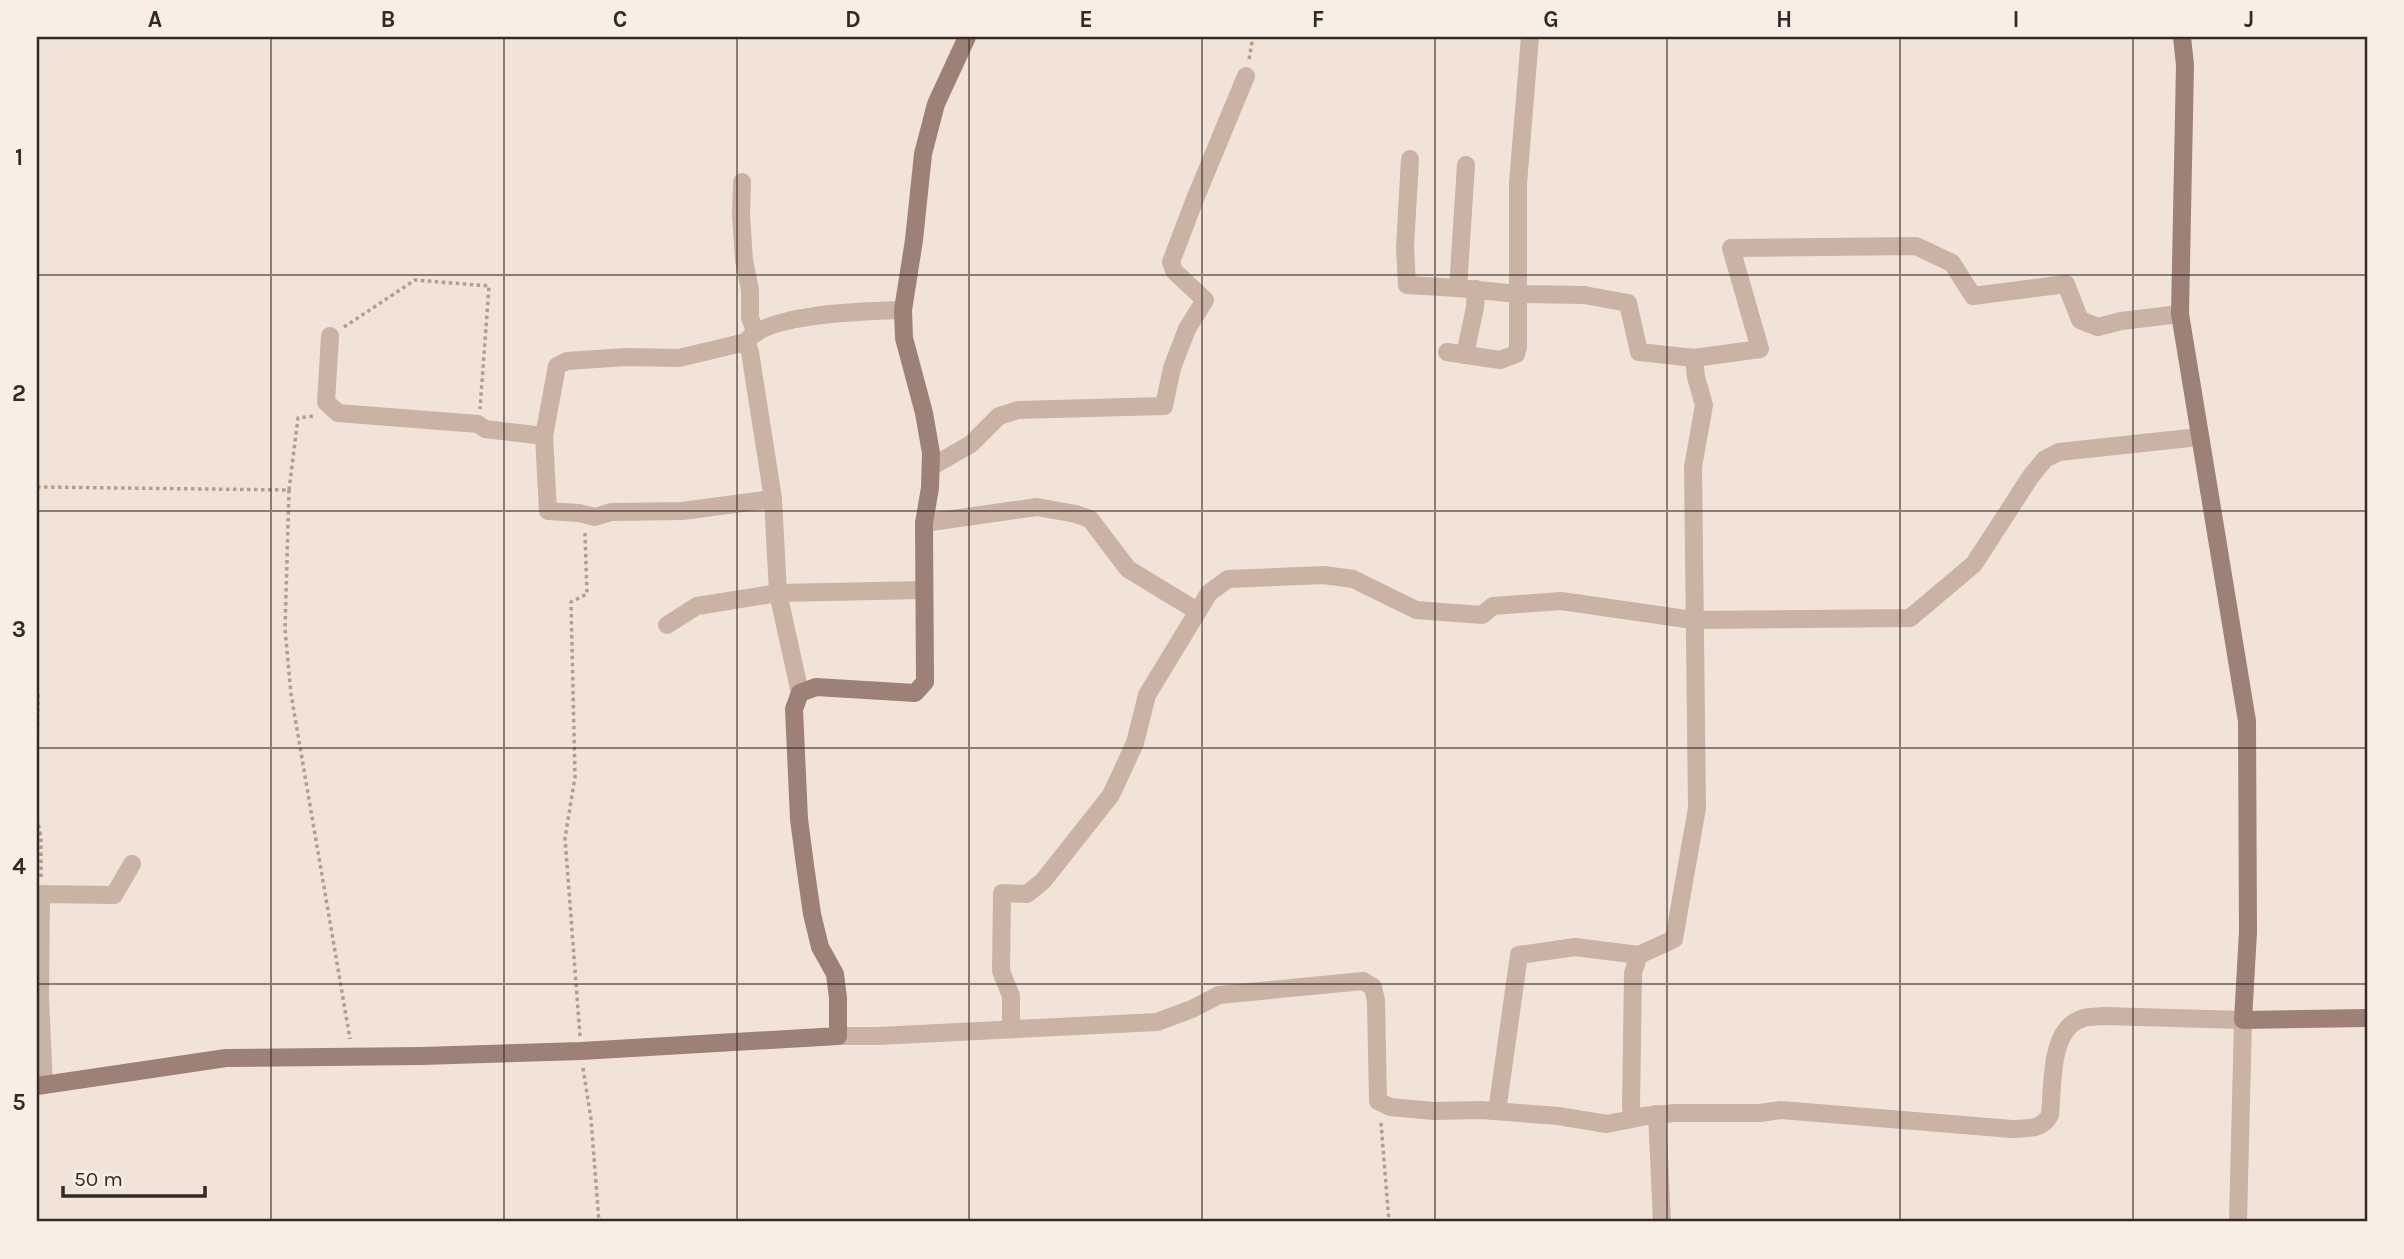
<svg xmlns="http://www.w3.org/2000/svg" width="2404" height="1259" viewBox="0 0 2404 1259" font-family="Karla,sans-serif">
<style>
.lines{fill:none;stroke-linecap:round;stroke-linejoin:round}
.path{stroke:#b59c8f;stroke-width:3.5;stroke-dasharray:3.5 3.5;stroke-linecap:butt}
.street{stroke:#cab2a4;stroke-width:18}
.secondary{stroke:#9d8076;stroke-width:18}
.grid{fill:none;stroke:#352926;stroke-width:2;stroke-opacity:0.55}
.neatline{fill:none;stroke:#352926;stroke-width:2.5}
.grid-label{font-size:23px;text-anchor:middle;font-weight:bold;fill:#352926}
</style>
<rect width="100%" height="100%" fill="#f1e3d8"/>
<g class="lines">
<g class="path">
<path d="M 1249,59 L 1253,37"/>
<path d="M 344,327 L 415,280 L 489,286 L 480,409"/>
<path d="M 37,487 L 289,490 L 285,629 L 291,694 L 350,1039"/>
<path d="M 289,490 L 298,418 L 314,416"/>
<path d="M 37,754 L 38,694"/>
<path d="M 37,818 L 41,837 L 41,878"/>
<path d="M 580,1036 L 565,838 L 575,777 L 571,602 L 587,594 L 585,533"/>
<path d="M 583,1068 L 591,1119 L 599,1222"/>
<path d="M 1381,1123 L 1389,1222"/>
</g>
<g class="street">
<path d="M 1410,159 L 1405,247 L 1407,285 L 1458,288 L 1518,294 L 1584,295 L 1628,303 L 1639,352 L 1694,358 L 1760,349 L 1731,248 L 1916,246 L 1952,263 L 1973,296 L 2066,284 L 2080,320 L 2098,327 L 2121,321 L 2180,314"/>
<path d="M 742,182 L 741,215 L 744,260 L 750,290 L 750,318 L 756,333"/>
<path d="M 1458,288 L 1466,165"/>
<path d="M 330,336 L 326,402 L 338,413 L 478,424 L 485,429 L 544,436 L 548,511 L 579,513 L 595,517 L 611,512 L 682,511 L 773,499 L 750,352 L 746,342"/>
<path d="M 1447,352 L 1500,360 L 1516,354 L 1518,347 L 1518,183 L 1530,37"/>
<path d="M 1465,355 L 1475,307 L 1476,289"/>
<path d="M 1694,358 L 1696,377 L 1704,405 L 1693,467 L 1697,808 L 1674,939 L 1639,955 L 1633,973 L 1631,1108 L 1634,1117 L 1675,1113 L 1760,1113 L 1781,1110 L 2012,1129 C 2028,1128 2042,1130 2050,1115 C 2053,1087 2049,1030 2081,1019 C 2088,1016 2097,1017 2104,1016 L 2243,1020 L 2238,1222"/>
<path d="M 544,436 L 557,366 L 567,361 L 626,357 L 679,358 L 746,342 C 765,313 868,311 903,310"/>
<path d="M 931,467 L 971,444 L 999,416 L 1018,410 L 1164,406 L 1172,368 L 1187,329 L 1205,300 L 1174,271 L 1171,262 L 1195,199 L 1246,76"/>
<path d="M 773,499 L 778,593 L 800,693"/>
<path d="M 924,523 L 1037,507 L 1076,514 L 1090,519 L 1128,569 L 1197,611"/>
<path d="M 667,625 L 697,606 L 778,593 L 924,590"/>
<path d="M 1011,1029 L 1011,996 L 1001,971 L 1002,893 L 1027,894 L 1043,881 L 1111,795 L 1135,743 L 1147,695 L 1209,593 L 1228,579 L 1324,575 L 1353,579 L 1416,610 L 1482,615 L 1493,606 L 1561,601 L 1693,620 L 1910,618 L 1974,564 L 2031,476 L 2045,459 L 2059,452 L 2199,437"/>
<path d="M 838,1036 L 878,1036 L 1157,1022 L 1192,1009 L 1219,995 L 1363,981 L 1373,987 L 1376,1001 L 1378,1101 L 1390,1107 L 1434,1111 L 1481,1110 L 1558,1116 L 1607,1124 L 1657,1114 L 1662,1222"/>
<path d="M 44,1085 L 40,998 L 41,894 L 114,895 L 132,864"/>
<path d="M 1497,1111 L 1519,955 L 1575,947 L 1639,955"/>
</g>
<g class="secondary">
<path d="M 2182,37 L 2185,65 L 2180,314 L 2247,721 L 2248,932 L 2243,1020 L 2367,1018"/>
<path d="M 37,1086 L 226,1058 L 421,1056 L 581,1051 L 838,1036 L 838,998 L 835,974 L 820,947 L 812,914 L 805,865 L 799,819 L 794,709 L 800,693 L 816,687 L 915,693 L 925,682 L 924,523 L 930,488 L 931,453 L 924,413 L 904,338 L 903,310 L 914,240 L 923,154 L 936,104 L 967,37"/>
</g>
</g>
<path class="grid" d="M 271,37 L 271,1222M 504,37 L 504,1222M 737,37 L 737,1222M 969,37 L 969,1222M 1202,37 L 1202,1222M 1435,37 L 1435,1222M 1667,37 L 1667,1222M 1900,37 L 1900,1222M 2133,37 L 2133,1222M 37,275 L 2367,275M 37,511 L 2367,511M 37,748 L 2367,748M 37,984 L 2367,984"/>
<rect width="2404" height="1259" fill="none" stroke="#f9eee5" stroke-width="77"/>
<path d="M63 1186v10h142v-10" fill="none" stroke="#352926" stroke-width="3.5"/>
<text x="74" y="1186" font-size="21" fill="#352926" stroke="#f9eee5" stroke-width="5" paint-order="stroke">50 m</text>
<rect x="38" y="38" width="2328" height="1182" class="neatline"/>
<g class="grid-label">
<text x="155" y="27">A</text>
<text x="388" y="27">B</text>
<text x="620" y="27">C</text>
<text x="853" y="27">D</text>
<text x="1086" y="27">E</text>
<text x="1318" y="27">F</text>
<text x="1551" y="27">G</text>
<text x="1784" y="27">H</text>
<text x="2016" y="27">I</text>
<text x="2249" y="27">J</text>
<text x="19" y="165">1</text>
<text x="19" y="401">2</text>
<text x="19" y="637">3</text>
<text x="19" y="874">4</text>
<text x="19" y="1110">5</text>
</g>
</svg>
